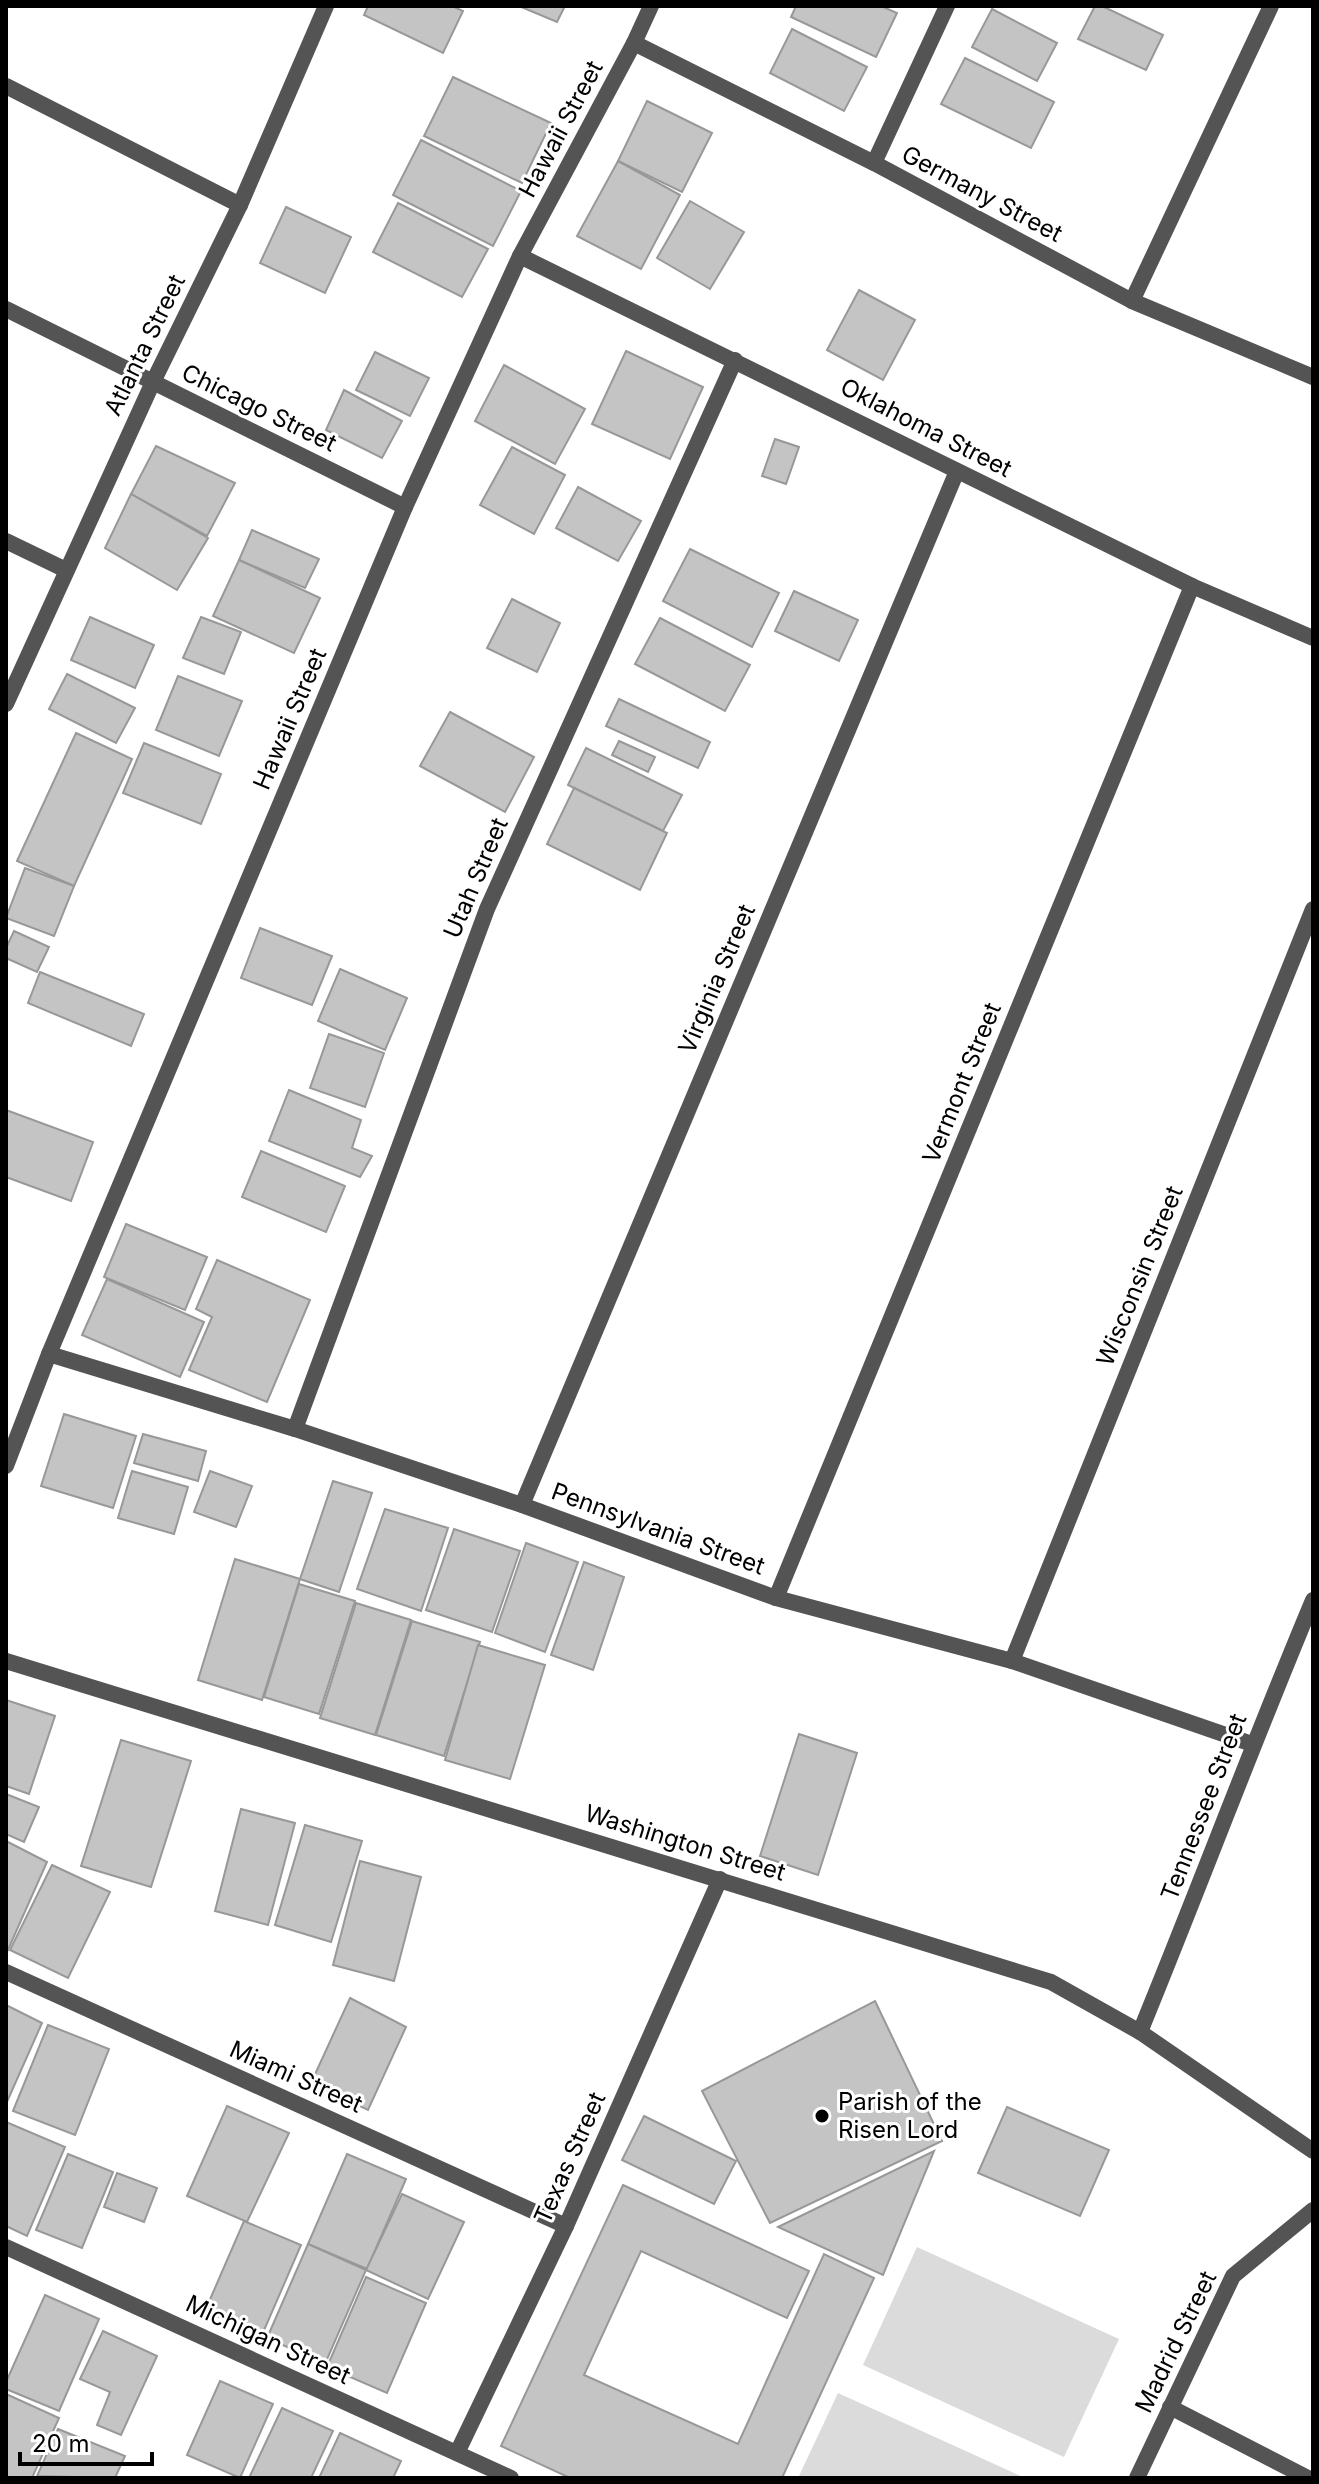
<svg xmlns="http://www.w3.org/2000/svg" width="1319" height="2484" viewBox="0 0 1319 2484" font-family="Inter,sans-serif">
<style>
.green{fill:#dbdbdb}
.building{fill:#c4c4c4;stroke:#989898;stroke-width:2}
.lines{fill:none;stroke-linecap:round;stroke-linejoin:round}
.street{stroke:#545454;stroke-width:16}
.poi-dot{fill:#000;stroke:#fff;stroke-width:3}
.labels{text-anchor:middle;stroke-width:6;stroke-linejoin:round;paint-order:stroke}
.street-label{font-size:24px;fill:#000;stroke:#fff}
.poi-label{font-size:24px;fill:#000;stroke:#fff;text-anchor:start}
</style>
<rect width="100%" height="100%" fill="#fff"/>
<g class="green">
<path d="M 917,2247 L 1119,2339 L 1064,2457 L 863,2365 Z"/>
<path d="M 838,2393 L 1025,2478 L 798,2478 Z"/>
</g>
<g class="building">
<path d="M 368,6 L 452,6 L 463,11 L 443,53 L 364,15 Z"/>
<path d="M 519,6 L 565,6 L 557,22 Z"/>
<path d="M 796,6 L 881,6 L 897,13 L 876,57 L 791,17 Z"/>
<path d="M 1095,6 L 1102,6 L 1163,35 L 1146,70 L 1078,39 Z"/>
<path d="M 992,9 L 1057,43 L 1037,81 L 972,47 Z"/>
<path d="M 792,29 L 867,67 L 844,111 L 770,73 Z"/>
<path d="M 965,58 L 1054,102 L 1031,148 L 941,104 Z"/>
<path d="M 453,77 L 551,123 L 522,183 L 424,136 Z"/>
<path d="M 647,101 L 712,133 L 682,192 L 618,161 Z"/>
<path d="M 421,140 L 521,191 L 493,246 L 393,195 Z"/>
<path d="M 618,161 L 680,195 L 641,269 L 577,236 Z"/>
<path d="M 690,201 L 744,232 L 710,289 L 657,258 Z"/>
<path d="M 398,203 L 488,249 L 462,297 L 373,252 Z"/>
<path d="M 286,207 L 351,237 L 325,293 L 260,263 Z"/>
<path d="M 859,290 L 915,320 L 883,380 L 827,350 Z"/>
<path d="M 626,351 L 703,387 L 670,459 L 592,424 Z"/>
<path d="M 375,352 L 429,378 L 410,416 L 356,390 Z"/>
<path d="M 504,365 L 585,409 L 555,464 L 475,421 Z"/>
<path d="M 344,390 L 402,421 L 382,458 L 326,430 Z"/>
<path d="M 775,439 L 799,447 L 786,484 L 762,476 Z"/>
<path d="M 156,446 L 235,483 L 207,536 L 131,494 Z"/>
<path d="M 512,447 L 565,475 L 534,534 L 480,505 Z"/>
<path d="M 578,487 L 641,521 L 618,561 L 556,528 Z"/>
<path d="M 131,494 L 208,538 L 177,590 L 105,548 Z"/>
<path d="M 252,530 L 319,559 L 305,588 L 239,560 Z"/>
<path d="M 690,549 L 779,593 L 752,647 L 663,601 Z"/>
<path d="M 239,560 L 320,598 L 294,653 L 213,616 Z"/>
<path d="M 794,591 L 858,620 L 839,661 L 775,631 Z"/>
<path d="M 512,599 L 560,623 L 537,672 L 487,648 Z"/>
<path d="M 90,617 L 154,645 L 135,688 L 71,660 Z"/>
<path d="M 201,617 L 241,632 L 224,674 L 183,658 Z"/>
<path d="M 660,618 L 750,665 L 725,711 L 635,664 Z"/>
<path d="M 67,674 L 135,708 L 116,743 L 49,709 Z"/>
<path d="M 178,676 L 242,701 L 219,756 L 156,730 Z"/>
<path d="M 619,699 L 710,742 L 698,768 L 606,726 Z"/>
<path d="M 450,712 L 534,757 L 505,812 L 420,766 Z"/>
<path d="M 76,733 L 132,759 L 74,886 L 17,861 Z"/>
<path d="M 619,741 L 655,757 L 648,772 L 612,755 Z"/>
<path d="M 144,743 L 221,774 L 201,824 L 123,793 Z"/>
<path d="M 586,748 L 682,795 L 663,831 L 568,785 Z"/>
<path d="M 574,788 L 667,833 L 640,890 L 547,844 Z"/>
<path d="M 25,868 L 74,886 L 54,936 L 6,918 Z"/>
<path d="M 260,928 L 332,956 L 312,1005 L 241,978 Z"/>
<path d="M 14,931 L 49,947 L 37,972 L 6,958 L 6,948 Z"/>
<path d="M 340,969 L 407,998 L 385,1050 L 318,1021 Z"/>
<path d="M 40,972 L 144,1014 L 131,1046 L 28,1003 Z"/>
<path d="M 329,1034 L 384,1053 L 365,1107 L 310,1088 Z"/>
<path d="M 289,1090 L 361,1120 L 352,1148 L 372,1156 L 360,1177 L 269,1141 Z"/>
<path d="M 6,1110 L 93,1142 L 71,1201 L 6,1177 Z"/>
<path d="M 261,1151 L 345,1186 L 326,1232 L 242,1197 Z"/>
<path d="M 126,1224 L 207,1257 L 185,1310 L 104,1277 Z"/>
<path d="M 217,1260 L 310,1300 L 267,1402 L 189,1370 L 212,1317 L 196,1309 Z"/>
<path d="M 107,1279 L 204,1322 L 180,1377 L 82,1335 Z"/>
<path d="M 64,1414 L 136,1436 L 113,1508 L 41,1486 Z"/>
<path d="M 143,1434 L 206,1451 L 198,1481 L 134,1463 Z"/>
<path d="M 132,1471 L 188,1487 L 174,1534 L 118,1518 Z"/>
<path d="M 210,1471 L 252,1486 L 236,1527 L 194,1512 Z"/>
<path d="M 333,1481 L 372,1493 L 339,1592 L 300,1579 Z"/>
<path d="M 385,1509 L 448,1528 L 421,1611 L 357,1589 Z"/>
<path d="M 454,1529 L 520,1551 L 492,1632 L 426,1610 Z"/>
<path d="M 526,1543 L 578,1562 L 545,1652 L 495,1633 Z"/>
<path d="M 235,1559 L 300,1579 L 262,1700 L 198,1680 Z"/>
<path d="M 584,1562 L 624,1577 L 593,1670 L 551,1655 Z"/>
<path d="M 299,1584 L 355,1601 L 319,1714 L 264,1697 Z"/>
<path d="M 356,1603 L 411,1620 L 375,1735 L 320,1718 Z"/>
<path d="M 412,1621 L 480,1642 L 444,1756 L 376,1735 Z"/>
<path d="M 478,1645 L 545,1665 L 510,1779 L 445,1760 Z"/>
<path d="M 6,1700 L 55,1716 L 29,1794 L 6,1786 Z"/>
<path d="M 799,1734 L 857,1753 L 818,1875 L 760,1856 Z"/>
<path d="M 121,1740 L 191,1761 L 151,1887 L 81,1866 Z"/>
<path d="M 6,1794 L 39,1807 L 24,1842 L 6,1834 Z"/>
<path d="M 241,1809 L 295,1823 L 268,1925 L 215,1911 Z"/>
<path d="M 305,1825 L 362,1841 L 331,1942 L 275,1925 Z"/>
<path d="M 6,1841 L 47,1862 L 7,1952 L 6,1951 Z"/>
<path d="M 360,1861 L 421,1877 L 394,1981 L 333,1965 Z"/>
<path d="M 52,1865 L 110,1892 L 68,1978 L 10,1950 Z"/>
<path d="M 350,1998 L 406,2027 L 368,2110 L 311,2083 Z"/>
<path d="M 875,2001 L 942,2141 L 770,2223 L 702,2091 Z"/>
<path d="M 6,2005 L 42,2023 L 6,2104 Z"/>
<path d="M 48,2025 L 109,2049 L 75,2135 L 13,2111 Z"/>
<path d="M 227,2106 L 289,2133 L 247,2222 L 187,2196 Z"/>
<path d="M 1007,2107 L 1109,2150 L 1080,2216 L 978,2173 Z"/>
<path d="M 644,2116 L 736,2161 L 714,2204 L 622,2160 Z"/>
<path d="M 6,2122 L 65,2147 L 27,2236 L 6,2226 Z"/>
<path d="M 934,2151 L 883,2275 L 778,2227 Z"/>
<path d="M 68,2154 L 113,2172 L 82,2248 L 36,2230 Z"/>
<path d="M 347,2154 L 406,2179 L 367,2269 L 308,2244 Z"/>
<path d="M 117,2173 L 157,2188 L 144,2222 L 104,2207 Z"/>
<path d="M 623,2185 L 809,2271 L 787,2318 L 641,2251 L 584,2375 L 738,2444 L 824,2254 L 874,2278 L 782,2478 L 570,2478 L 501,2446 Z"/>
<path d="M 402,2194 L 464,2222 L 428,2299 L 366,2270 Z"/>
<path d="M 244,2221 L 301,2245 L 262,2335 L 205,2311 Z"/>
<path d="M 308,2244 L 366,2270 L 325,2364 L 267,2338 Z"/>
<path d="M 366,2277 L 426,2303 L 387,2393 L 327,2367 Z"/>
<path d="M 45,2295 L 99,2319 L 59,2411 L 6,2389 L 6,2382 Z"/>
<path d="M 103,2331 L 157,2356 L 121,2435 L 97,2425 L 110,2392 L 80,2379 Z"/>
<path d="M 220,2381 L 273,2404 L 240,2478 L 187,2455 Z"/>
<path d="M 6,2394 L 59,2418 L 32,2478 L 6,2478 Z"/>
<path d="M 282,2408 L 333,2431 L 311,2478 L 249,2478 Z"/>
<path d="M 58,2429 L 125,2456 L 115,2478 L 37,2476 Z"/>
<path d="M 340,2433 L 401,2461 L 393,2478 L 319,2478 Z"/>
</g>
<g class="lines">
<g class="street">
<path d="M 634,43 L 874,163 L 1132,301 L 1313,377"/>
<path d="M 6,86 L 240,205"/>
<path d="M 874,163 L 947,6"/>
<path d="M 520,256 L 1192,586 L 1313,638"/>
<path d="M 1132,301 L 1271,6"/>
<path d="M 6,309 L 405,507"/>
<path d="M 6,541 L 66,570"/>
<path d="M 6,704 L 153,382 L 240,205 L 326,6"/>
<path d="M 49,1354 L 295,1429 L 522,1505 L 776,1598 L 1012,1661 L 1252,1744"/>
<path d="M 295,1429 L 487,909 L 735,360"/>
<path d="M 6,1466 L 49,1354 L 405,507 L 520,256 L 634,43 L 651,6"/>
<path d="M 522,1505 L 957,471"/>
<path d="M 776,1598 L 1192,586"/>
<path d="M 6,1661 L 1051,1982 L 1140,2032 L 1313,2151"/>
<path d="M 1012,1661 L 1313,909"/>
<path d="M 6,1972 L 566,2226"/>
<path d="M 1140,2032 C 1199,1888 1253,1743 1313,1600"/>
<path d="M 6,2247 L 511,2478"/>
<path d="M 1170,2407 L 1308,2478"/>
<path d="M 457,2453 L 566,2226 L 720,1879"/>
<path d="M 1137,2478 L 1233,2276 L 1313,2210"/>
</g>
</g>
<circle class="poi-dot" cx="822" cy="2116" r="8"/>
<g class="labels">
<g class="street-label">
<text transform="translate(561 129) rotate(-62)" y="8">Hawaii Street</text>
<text transform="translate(982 194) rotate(28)" y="8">Germany Street</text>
<text transform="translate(145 345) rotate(-64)" y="8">Atlanta Street</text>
<text transform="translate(259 408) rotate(26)" y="8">Chicago Street</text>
<text transform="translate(926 428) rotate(27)" y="8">Oklahoma Street</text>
<text transform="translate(290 719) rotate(-67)" y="8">Hawaii Street</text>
<text transform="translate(476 878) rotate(-67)" y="8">Utah Street</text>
<text transform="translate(717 979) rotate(-67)" y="8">Virginia Street</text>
<text transform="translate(962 1083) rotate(-68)" y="8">Vermont Street</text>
<text transform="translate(1140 1276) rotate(-68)" y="8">Wisconsin Street</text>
<text transform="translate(658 1529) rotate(20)" y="8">Pennsylvania Street</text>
<text transform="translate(1204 1807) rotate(-69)" y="8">Tennessee Street</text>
<text transform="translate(685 1843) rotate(17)" y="8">Washington Street</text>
<text transform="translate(296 2077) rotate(24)" y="8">Miami Street</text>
<text transform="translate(570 2158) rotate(-66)" y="8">Texas Street</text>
<text transform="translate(268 2340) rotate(25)" y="8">Michigan Street</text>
<text transform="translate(1176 2342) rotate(-64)" y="8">Madrid Street</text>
</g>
<g class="poi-label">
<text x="838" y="2110">Parish of the<tspan x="838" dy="28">Risen Lord</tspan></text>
</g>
</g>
<rect width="1319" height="2484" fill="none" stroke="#000000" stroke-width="16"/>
<path d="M20 2452v12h132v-12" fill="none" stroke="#000000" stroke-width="4"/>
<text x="32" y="2452" font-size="24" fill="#000000" stroke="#ffffff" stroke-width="6" paint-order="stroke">20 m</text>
</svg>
